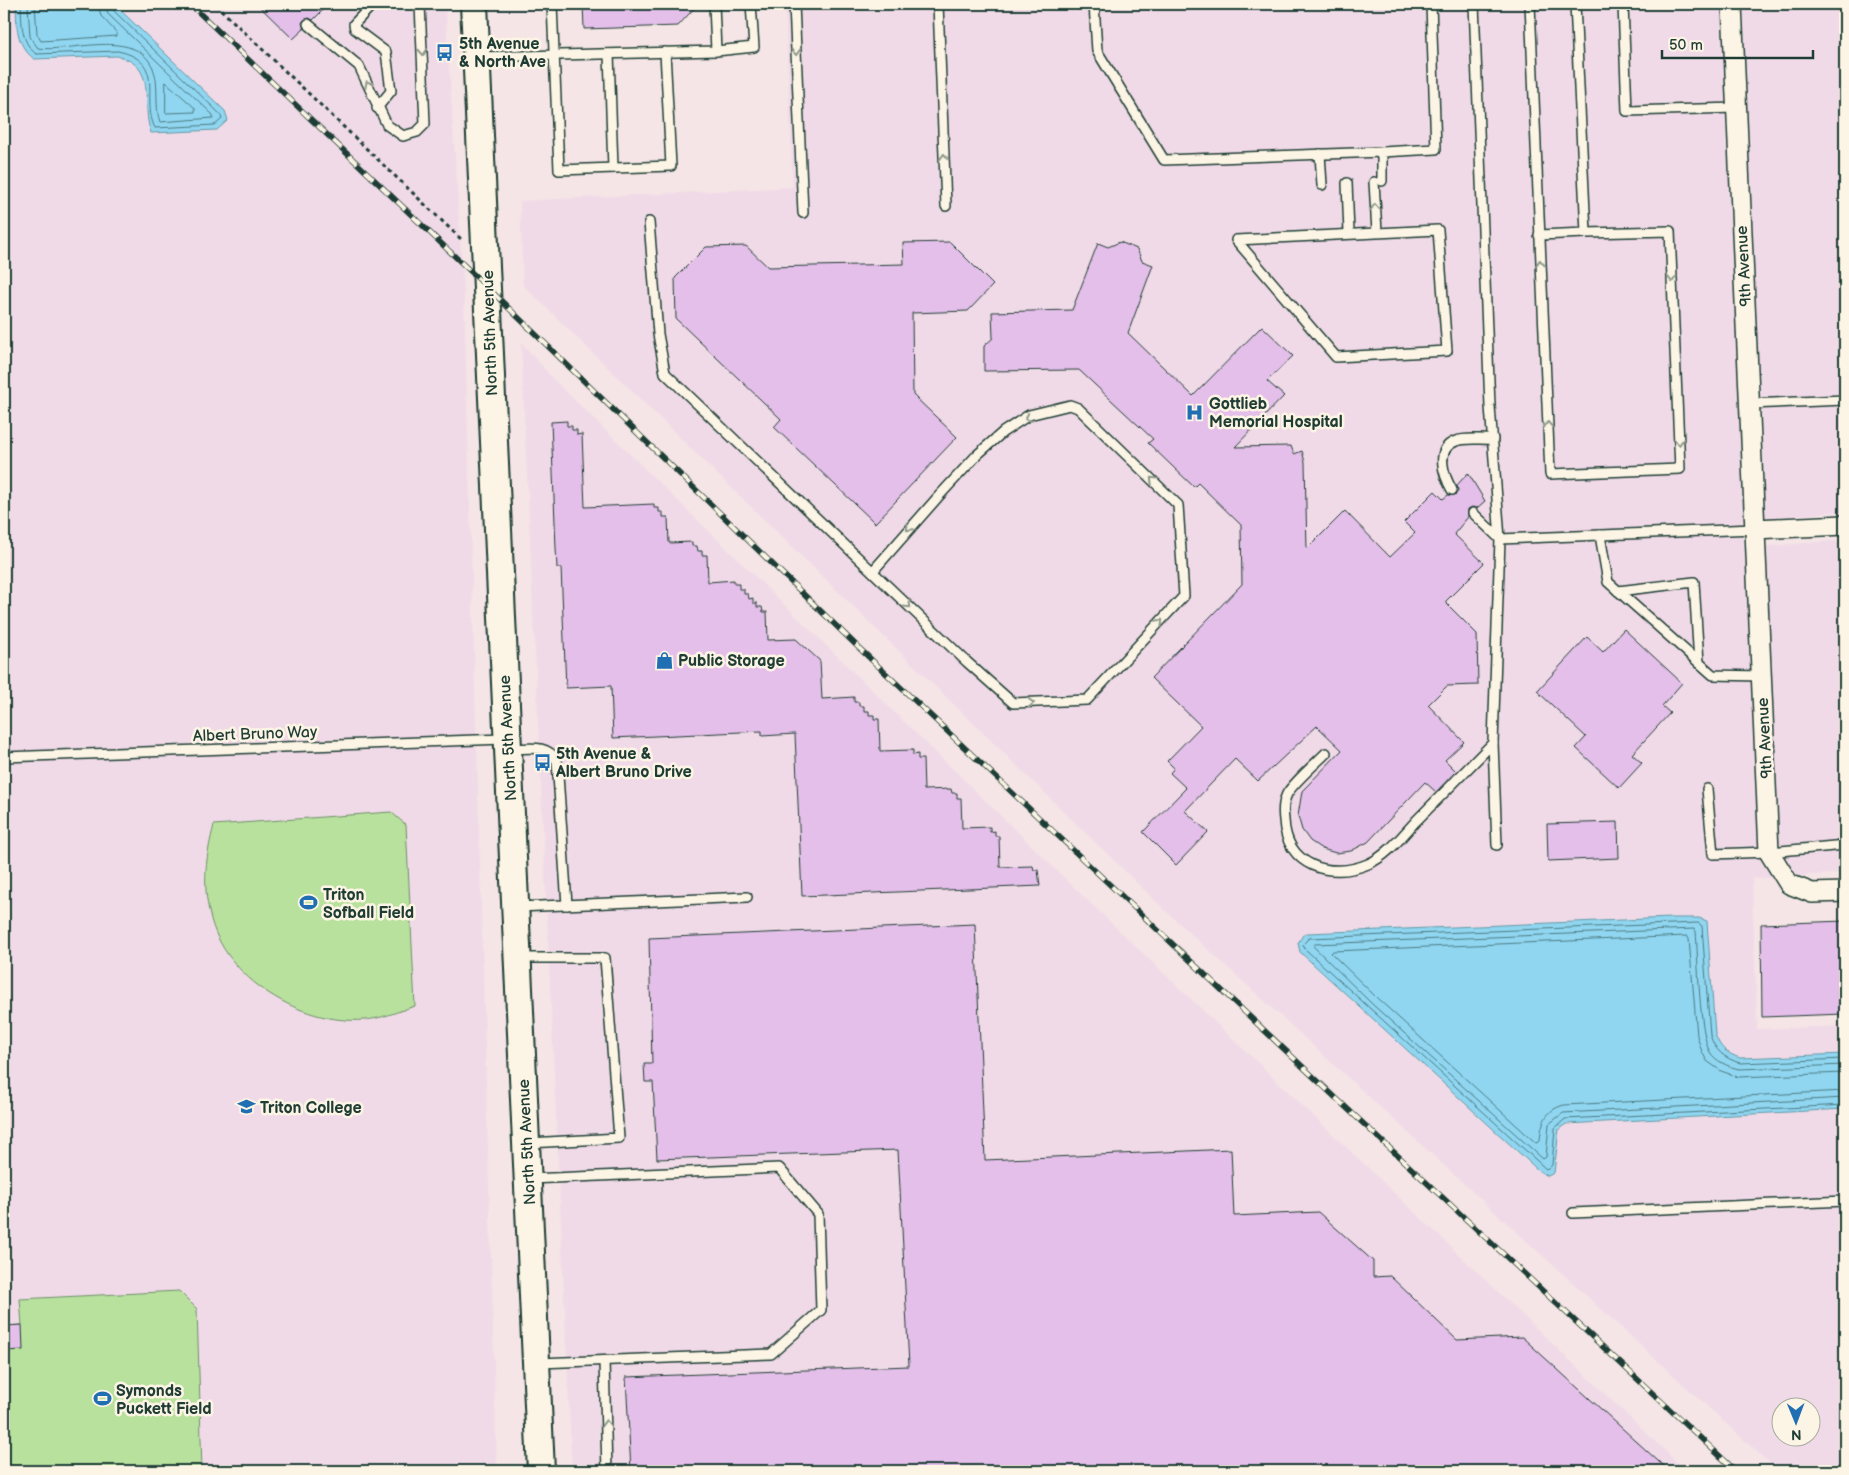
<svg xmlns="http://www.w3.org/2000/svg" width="1849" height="1475" viewBox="0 0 1849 1475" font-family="'Balsamiq Sans',sans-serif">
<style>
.built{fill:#f0dae7;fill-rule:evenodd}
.green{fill:#b9e19e;stroke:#6c8f69}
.water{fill:#90d6f1;stroke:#6399a5}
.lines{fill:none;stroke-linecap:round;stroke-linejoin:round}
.shore{stroke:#4c7a80;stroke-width:1}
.building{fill:#e4bfea;stroke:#1f3d34}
.lane-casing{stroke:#1f3d34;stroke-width:12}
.street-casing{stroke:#1f3d34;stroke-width:22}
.secondary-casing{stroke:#1f3d34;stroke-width:30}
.path{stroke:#1f3d34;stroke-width:3;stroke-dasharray:4 4;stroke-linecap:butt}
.lane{stroke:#fcf5e5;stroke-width:9}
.street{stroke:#fcf5e5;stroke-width:19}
.secondary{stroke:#fcf5e5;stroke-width:26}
.rail-casing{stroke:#1f3d34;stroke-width:5.5}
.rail{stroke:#fcf5e5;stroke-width:4;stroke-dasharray:11;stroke-linecap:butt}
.oneway{stroke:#8e998c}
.labels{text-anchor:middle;stroke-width:5;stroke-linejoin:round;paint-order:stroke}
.poi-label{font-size:16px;font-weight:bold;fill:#1f3d34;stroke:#fcf5e5;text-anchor:start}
.street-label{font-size:16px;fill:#1f3d34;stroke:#fcf5e5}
</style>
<rect width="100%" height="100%" fill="#f5e5e6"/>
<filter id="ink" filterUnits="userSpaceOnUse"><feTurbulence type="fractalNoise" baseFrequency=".02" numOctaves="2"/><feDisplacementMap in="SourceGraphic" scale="10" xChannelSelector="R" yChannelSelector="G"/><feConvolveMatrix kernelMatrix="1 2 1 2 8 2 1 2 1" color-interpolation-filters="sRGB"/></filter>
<g filter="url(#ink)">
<g class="built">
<path d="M 4,4 L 445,4 L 464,297 L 497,1471 L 4,1471 Z"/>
<path d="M 785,4 L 1845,4 L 1845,511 L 1742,520 L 1743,548 L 1845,540 L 1845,873 L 1752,879 L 1757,1029 L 1845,1026 L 1845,1471 L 1778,1471 L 1167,912 L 523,285 L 520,201 L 793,187 ZM 1782,1408 L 1812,1408 L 1812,1438 L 1782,1438 Z"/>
<path d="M 521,342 L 554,380 L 1086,899 L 1686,1471 L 572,1471 Z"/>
</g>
<g class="green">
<path d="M 391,812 L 406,825 L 415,1006 C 399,1011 381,1019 364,1020 C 302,1025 224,979 210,915 C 202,884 206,856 214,825 Z"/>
<path d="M 179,1291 L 197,1309 L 202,1471 L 4,1471 L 4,1326 L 22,1325 L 20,1299 Z"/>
</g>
<g class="water">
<path d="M 16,4 L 114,4 L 225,111 L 228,120 L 217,130 L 151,133 C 140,102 159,66 117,56 L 34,59 C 15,43 17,27 16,4 Z"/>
<path d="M 1671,918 L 1699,918 L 1707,921 L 1715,1034 C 1720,1048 1726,1053 1740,1058 L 1845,1054 L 1845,1109 L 1566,1124 L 1559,1129 L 1554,1173 L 1548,1176 L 1539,1171 L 1300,952 L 1298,943 L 1303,935 L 1308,933 Z"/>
</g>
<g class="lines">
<g class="shore">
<path d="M 21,4 C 22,22 20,41 36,54 L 118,51 C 168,62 140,98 155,128 L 215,125 L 222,119 L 220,114 L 113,10 L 111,4"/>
<path d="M 28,4 L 30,37 L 38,48 C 71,53 135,27 153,68 C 160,85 154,105 160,122 L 213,118 L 213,115 L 108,14 L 105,4"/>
<path d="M 35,4 L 37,34 L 41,41 L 117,36 L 117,33 L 101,16 L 98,4"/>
<path d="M 166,82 L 195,108 L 195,112 L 166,113 Z"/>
<path d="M 1845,1059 L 1740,1063 C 1724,1058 1715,1051 1710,1035 L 1702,926 L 1698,923 L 1309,938 L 1303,944 L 1305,949 L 1547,1170 L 1552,1165 L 1555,1128 L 1565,1119 L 1845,1105"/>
<path d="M 1845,1065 L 1739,1069 C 1729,1067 1715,1061 1710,1052 C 1699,1034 1698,956 1696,931 L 1694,929 L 1315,944 L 1313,946 L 1372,1004 L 1543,1159 L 1546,1157 L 1549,1124 L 1563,1113 L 1845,1098"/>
<path d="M 1845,1073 L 1738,1077 L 1721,1071 L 1707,1061 L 1702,1052 L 1697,1036 L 1689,939 L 1687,936 L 1333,951 L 1331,953 L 1377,998 L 1536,1143 L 1540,1141 C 1541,1124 1545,1110 1564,1105 L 1845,1091"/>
</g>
</g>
<g class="building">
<path d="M 257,4 L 329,4 L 313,20 L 309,18 L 304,20 L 302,23 L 304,29 L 293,39 Z"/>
<path d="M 583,4 L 698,4 L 678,26 L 584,29 Z"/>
<path d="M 950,242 L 993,285 L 968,311 L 912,313 L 913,395 L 957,437 L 875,523 L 774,427 L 781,419 L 676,319 L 675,278 L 706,247 L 746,246 L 768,267 L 904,264 L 903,243 Z"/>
<path d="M 1120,242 L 1137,249 L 1142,261 L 1153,265 L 1128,333 L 1193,396 L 1262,326 L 1293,356 L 1267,381 L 1284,396 L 1235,447 L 1291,446 L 1294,454 L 1302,451 L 1305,462 L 1307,549 L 1345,511 L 1390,557 L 1415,533 L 1404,522 L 1435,491 L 1443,499 L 1448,495 L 1455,495 L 1458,491 L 1457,485 L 1468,473 L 1485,501 L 1477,508 L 1472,507 L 1468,509 L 1468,517 L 1454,534 L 1484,563 L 1445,602 L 1477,634 L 1478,685 L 1447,686 L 1428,705 L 1464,742 L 1445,760 L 1456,771 L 1436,792 L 1425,782 L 1368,842 L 1351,851 L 1336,853 L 1322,849 L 1310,841 L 1302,830 L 1298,816 L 1302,791 L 1342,750 L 1317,726 L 1258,781 L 1235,759 L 1185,811 L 1208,832 L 1176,865 L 1143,832 L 1186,788 L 1170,773 L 1174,768 L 1167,761 L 1201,726 L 1151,678 L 1242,584 L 1241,525 L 1198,483 L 1194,487 L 1148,443 L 1153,439 L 1079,370 L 984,371 L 984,346 L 993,338 L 992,312 L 1072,310 L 1098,243 L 1108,247 Z"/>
<path d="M 567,421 L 567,426 L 572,426 L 572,430 L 577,430 L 577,435 L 582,434 L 585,507 L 654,504 L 654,508 L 659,508 L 659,512 L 663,512 L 663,517 L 668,517 L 669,543 L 692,542 L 692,546 L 697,546 L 698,551 L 702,551 L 702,555 L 707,555 L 708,582 L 734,580 L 734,584 L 739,584 L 739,589 L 744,589 L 744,594 L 748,594 L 749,599 L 753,598 L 753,603 L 757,603 L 757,607 L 762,607 L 763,612 L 767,612 L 768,640 L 796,639 L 820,661 L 822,699 L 854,697 L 854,702 L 859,702 L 859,706 L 864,706 L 864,711 L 869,711 L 869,715 L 874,715 L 874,719 L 879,719 L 880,751 L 913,750 L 913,755 L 918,754 L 918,759 L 923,759 L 924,790 L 951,789 L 952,793 L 957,793 L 957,798 L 961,798 L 962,828 L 990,827 L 990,832 L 995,831 L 995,836 L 999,836 L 1000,867 L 1033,866 L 1034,870 L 1038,870 L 1040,886 L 802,896 L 795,734 L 762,736 L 762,731 L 613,738 L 611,686 L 566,688 L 561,568 L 557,568 L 556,548 L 551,422 Z"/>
<path d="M 1624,629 L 1682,683 L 1662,706 L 1670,713 L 1632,754 L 1642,763 L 1619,788 L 1576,748 L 1586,737 L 1537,691 L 1587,637 L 1603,652 Z"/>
<path d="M 1618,822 L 1619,858 L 1548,861 L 1547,824 Z"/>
<path d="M 1845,921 L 1845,1014 L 1762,1017 L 1761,924 Z"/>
<path d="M 975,924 L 985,1160 L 1231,1149 L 1234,1216 L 1318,1212 L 1373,1261 L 1373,1277 L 1390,1276 L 1457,1340 L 1522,1337 L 1669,1471 L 631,1471 L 626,1377 L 909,1366 L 898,1150 L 657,1159 L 653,1082 L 645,1082 L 644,1064 L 652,1064 L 649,938 Z"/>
<path d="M 22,1325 L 23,1350 L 4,1351 L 4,1326 Z"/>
</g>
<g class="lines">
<defs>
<g id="lane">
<path d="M 373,4 L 354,24 L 355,29 L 386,52 L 391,91 L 377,108"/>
<path d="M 552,4 L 559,170 L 671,166 L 665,52"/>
<path d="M 794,4 L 803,213"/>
<path d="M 938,4 L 946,206"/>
<path d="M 1094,4 L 1097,51 L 1164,160 L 1382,152"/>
<path d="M 1474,4 L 1490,406 L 1500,539 L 1493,743 L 1497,845"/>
<path d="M 1530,4 L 1550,474 L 1680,469 L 1670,231 L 1586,233"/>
<path d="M 1623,4 L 1627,111 L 1736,108"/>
<path d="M 308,24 L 359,66 L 387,125 L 403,136 L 417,132 L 425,124 L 420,4"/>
<path d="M 716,51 L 754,47 L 751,4"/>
<path d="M 609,54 L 613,168"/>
<path d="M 478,57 L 716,51 L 714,4"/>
<path d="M 1320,154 L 1322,185"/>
<path d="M 1382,181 L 1382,152 L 1436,149 L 1431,4"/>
<path d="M 1374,182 L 1377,232"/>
<path d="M 1347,183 L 1349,233"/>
<path d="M 649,222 L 658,334 L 665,373 L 967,662 L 1013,703 L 1087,700 L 1184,596 L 1178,505 L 1078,408 L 1070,405 L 1029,415 L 1003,432 L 977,455 L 938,497 L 873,571"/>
<path d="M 1438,230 L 1447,351 L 1336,357 L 1236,240 Z"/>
<path d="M 1539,235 L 1586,233 L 1575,4"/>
<path d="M 1749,404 L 1845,400"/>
<path d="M 1452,490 C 1444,476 1434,449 1456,441 C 1466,437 1482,440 1493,439"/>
<path d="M 1473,513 L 1500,539 L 1754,529"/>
<path d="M 1600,535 L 1608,582 L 1713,675 L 1761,676"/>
<path d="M 1618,591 L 1694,582 L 1699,663"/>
<path d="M 510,749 C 528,749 547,743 557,761 L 567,905"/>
<path d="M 1326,753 C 1317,762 1292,784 1287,794 C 1283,802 1283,812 1284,820 C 1286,866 1330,880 1368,864 C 1387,856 1402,836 1416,821 C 1442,795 1467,769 1493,743"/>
<path d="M 4,757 L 504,739"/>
<path d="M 1707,789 L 1713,854 L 1769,852 L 1845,845"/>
<path d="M 518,907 L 747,897"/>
<path d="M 518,958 L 605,958 L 619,1138 L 529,1143"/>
<path d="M 530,1179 L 779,1168 L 818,1214 L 821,1310 L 771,1354 L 539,1363"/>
<path d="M 1573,1213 L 1845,1201"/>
<path d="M 604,1361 L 607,1471"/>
</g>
<g id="street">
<path d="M 1732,4 L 1769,852 L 1789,884 L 1812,893 L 1845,892"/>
<path d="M 1754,529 L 1845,525"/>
</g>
<path id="secondary" d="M 474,4 L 541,1471"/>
</defs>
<use href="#lane" class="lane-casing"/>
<use href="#street" class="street-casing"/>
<use href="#secondary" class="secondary-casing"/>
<path class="path" d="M 215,4 L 462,240"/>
<use href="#lane" class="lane"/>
<use href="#street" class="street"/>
<use href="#secondary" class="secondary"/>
<defs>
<path id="rail" d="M 190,4 L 487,287 L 859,648 L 1337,1099 L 1736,1471"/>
</defs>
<use href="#rail" class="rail-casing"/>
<use href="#rail" class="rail"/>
</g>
<defs><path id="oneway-chevron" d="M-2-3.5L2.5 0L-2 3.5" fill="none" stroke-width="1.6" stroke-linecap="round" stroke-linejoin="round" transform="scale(1.25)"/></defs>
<g class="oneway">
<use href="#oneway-chevron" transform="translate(423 52) rotate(87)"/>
<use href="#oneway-chevron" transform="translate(796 52) rotate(88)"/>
<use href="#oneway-chevron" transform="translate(368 84) rotate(-118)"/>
<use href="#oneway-chevron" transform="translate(944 157) rotate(-92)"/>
<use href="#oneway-chevron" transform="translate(1375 207) rotate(-94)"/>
<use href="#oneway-chevron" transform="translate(1540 263) rotate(-93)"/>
<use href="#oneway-chevron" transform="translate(1672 279) rotate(88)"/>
<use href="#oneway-chevron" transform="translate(1028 418) rotate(153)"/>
<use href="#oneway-chevron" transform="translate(1548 425) rotate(-93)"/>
<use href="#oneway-chevron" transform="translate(1679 442) rotate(88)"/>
<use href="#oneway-chevron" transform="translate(1153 480) rotate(-136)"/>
<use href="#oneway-chevron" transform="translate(909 528) rotate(133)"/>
<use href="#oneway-chevron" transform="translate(908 605) rotate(44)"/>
<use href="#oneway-chevron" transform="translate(1160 622) rotate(-47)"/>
<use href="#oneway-chevron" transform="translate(1031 703) rotate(-3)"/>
<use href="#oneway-chevron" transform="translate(606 1423) rotate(-92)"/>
</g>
</g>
<defs>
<symbol id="bus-bare" viewBox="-9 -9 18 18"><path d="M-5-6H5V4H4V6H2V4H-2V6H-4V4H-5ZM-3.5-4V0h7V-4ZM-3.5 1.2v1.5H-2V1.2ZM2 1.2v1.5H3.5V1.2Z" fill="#1f6fb2" stroke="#fcf5e5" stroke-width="2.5" paint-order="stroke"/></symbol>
<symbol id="hospital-bare" viewBox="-9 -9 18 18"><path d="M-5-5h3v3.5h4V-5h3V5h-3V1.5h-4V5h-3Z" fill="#1f6fb2" stroke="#fcf5e5" stroke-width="2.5" paint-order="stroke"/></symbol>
<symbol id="shop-bare" viewBox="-9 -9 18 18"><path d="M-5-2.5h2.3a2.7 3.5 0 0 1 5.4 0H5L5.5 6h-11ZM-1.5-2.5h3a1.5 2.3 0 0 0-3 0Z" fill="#1f6fb2" stroke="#fcf5e5" stroke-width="2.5" paint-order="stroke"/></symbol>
<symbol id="stadium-bare" viewBox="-9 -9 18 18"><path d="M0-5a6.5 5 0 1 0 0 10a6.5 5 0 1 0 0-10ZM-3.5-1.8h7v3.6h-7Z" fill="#1f6fb2" stroke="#fcf5e5" stroke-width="2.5" paint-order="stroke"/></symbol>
<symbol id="university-bare" viewBox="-9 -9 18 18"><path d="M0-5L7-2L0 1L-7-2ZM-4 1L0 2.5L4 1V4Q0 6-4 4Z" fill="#1f6fb2" stroke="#fcf5e5" stroke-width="2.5" paint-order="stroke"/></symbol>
</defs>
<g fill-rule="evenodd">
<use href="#bus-bare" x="432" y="40" width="25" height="25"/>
<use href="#hospital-bare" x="1182" y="400" width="25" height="25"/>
<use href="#shop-bare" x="652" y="648" width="25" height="25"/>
<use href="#bus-bare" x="530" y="750" width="25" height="25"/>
<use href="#stadium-bare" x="296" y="890" width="25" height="25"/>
<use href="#university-bare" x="234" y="1094" width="25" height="25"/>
<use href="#stadium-bare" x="90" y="1386" width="25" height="25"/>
</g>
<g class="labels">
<g class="poi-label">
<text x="459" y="49">5th Avenue<tspan x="459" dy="18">&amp; North Ave</tspan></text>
<text x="1209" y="409">Gottlieb<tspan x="1209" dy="18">Memorial Hospital</tspan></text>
<text x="678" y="666">Public Storage</text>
<text x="556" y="759">5th Avenue &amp;<tspan x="556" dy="18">Albert Bruno Drive</tspan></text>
<text x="323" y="900">Triton<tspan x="323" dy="18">Sofball Field</tspan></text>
<text x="260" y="1113">Triton College</text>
<text x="116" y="1396">Symonds<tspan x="116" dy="18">Puckett Field</tspan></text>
</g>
<g class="street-label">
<text transform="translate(1743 266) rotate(-93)" y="6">9th Avenue</text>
<text transform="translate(489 333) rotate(-92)" y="6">North 5th Avenue</text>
<text transform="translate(255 733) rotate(-2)" y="6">Albert Bruno Way</text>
<text transform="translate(507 738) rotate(-93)" y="6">North 5th Avenue</text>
<text transform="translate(1764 738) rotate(-93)" y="6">9th Avenue</text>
<text transform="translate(526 1142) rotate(-93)" y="6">North 5th Avenue</text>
</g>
</g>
<rect width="1849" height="1475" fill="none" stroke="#fcf5e5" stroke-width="20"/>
<rect x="10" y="10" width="1829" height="1455" fill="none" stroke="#1f3d34" stroke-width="2" filter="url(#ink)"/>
<g transform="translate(1796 1422) rotate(179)"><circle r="24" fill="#fcf5e5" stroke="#a4ab9e"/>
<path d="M0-4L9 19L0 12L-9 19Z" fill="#1f6fb2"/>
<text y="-8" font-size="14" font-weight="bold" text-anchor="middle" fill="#1f3d34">N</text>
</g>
<path d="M1662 50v8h151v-8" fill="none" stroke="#1f3d34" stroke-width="2.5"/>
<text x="1669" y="50" font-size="15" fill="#1f3d34" stroke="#fcf5e5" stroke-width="4" paint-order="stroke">50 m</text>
</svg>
